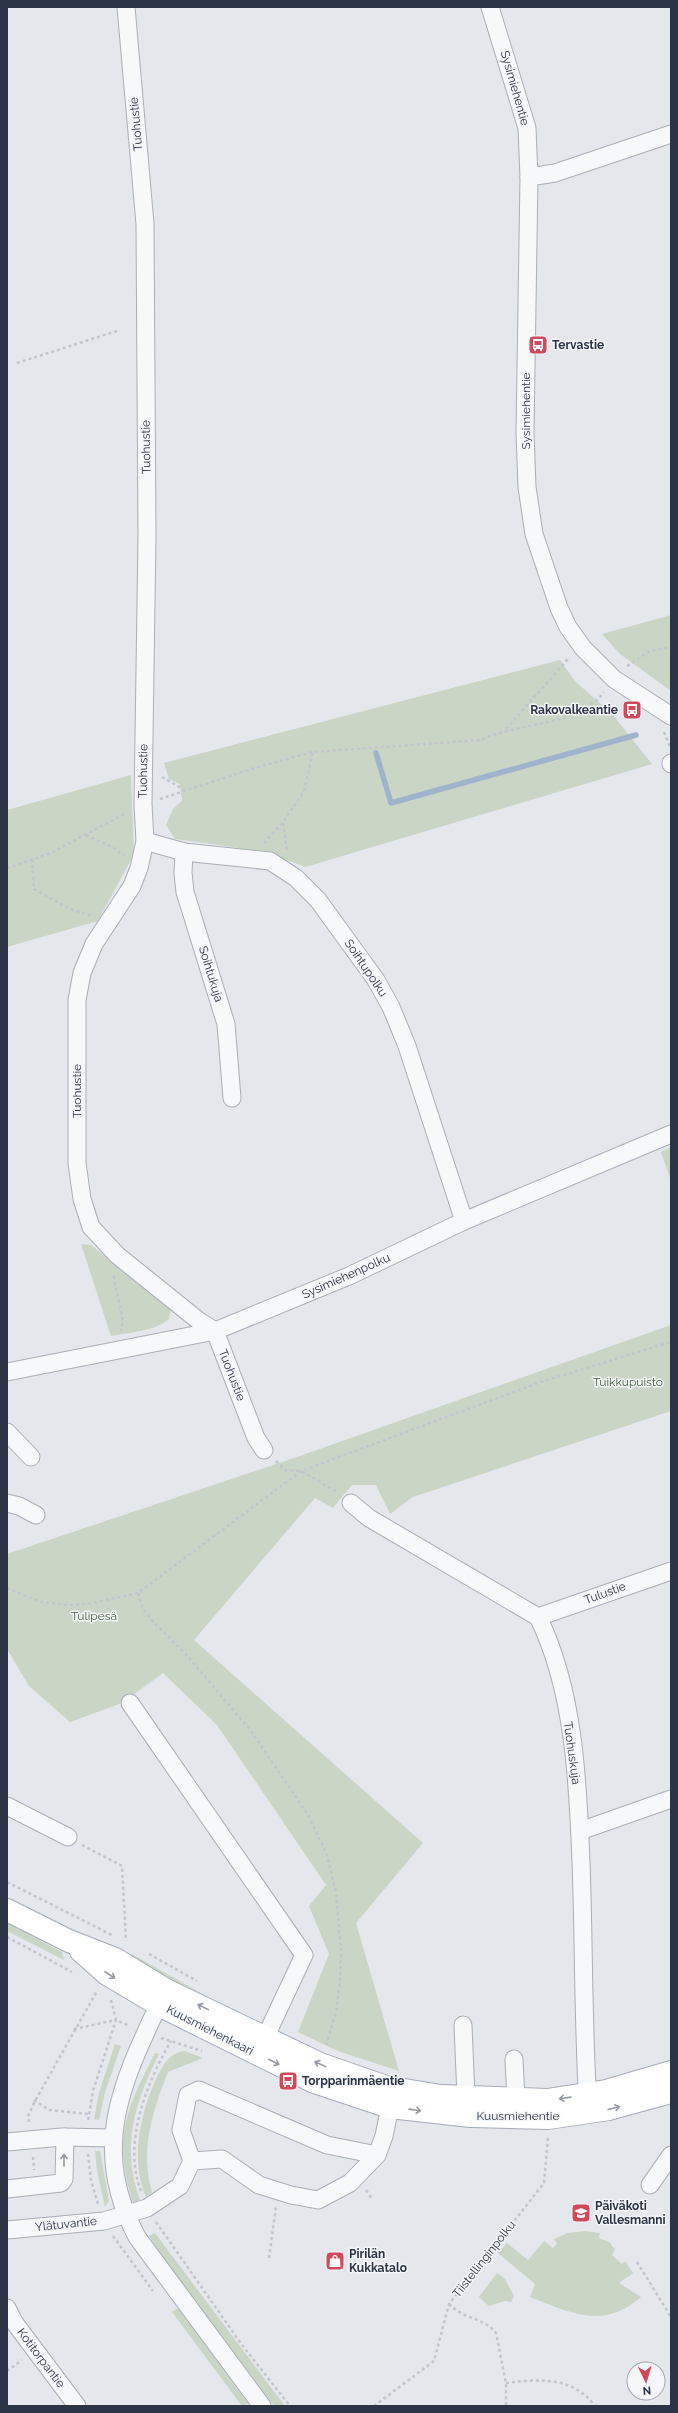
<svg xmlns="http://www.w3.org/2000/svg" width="678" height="2413" viewBox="0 0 678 2413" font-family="Raleway,sans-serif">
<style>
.green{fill:#c9d6c5}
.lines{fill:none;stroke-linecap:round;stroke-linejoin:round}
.stream{stroke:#9fb4cc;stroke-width:5.5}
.minor-casing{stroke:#a9aeb7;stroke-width:19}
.major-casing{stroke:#a3abb8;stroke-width:24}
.path{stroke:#c2c5cb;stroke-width:2.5;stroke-dasharray:3 3;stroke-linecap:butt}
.minor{stroke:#f7f8fa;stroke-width:17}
.major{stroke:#fff;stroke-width:22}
.oneway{stroke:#959aa2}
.oneway2{stroke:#9196a0}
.labels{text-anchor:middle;stroke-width:3;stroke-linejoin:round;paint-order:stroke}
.street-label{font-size:12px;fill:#2b3445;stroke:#f4f6f9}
.poi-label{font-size:12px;font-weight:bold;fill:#2b3445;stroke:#f4f6f9;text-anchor:start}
.park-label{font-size:12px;fill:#3f6138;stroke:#f4f6f9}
</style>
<rect width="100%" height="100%" fill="#e4e7ec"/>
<g class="green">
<path d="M 671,615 L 671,691 L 620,654 L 602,634 Z"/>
<path d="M 560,660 L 575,681 L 613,715 L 652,764 L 305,867 C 264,849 219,845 175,839 L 166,825 L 173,809 L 182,801 L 180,784 L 169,779 L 164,763 Z"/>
<path d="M 131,775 L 134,854 L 98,921 L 7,947 L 7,810 Z"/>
<path d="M 671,1147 L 671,1181 L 661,1152 Z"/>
<path d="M 81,1244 L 91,1245 L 171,1308 L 169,1319 C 154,1332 130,1332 111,1336 Z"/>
<path d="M 671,1325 L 671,1411 L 413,1497 L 390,1514 L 376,1485 L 352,1485 L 333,1508 L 315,1498 L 194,1640 L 423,1843 L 356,1923 L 399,2071 L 338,2051 L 298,2032 L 329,1954 L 309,1906 L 326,1885 L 217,1725 L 163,1673 L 122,1703 L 70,1722 L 29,1686 L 7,1649 L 7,1554 L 297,1457 Z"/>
<path d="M 7,1923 L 62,1952 L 64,1960 L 7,1931 Z"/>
<path d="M 132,1954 L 261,2027 L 127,1960 Z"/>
<path d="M 115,2044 L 121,2046 L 105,2092 L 99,2120 L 94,2119 L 99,2093 Z"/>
<path d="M 185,2051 L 203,2058 L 168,2072 C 152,2113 140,2149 152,2192 L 146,2197 C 130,2161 140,2114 156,2079 C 163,2066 168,2053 185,2051 Z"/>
<path d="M 155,2053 L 159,2054 C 134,2104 121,2146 140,2200 L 133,2203 C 113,2137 125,2112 155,2053 Z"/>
<path d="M 95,2151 L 100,2151 L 109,2201 L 105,2207 L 97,2171 Z"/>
<path d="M 585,2231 L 600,2233 L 599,2238 L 611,2243 L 611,2245 L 615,2249 L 612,2255 L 622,2264 L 625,2261 L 633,2273 L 619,2283 L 641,2297 C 604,2330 570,2313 530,2297 L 535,2284 L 498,2253 L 507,2243 L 528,2260 L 544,2241 L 553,2248 L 557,2244 L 554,2239 L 568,2233 Z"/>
<path d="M 155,2233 L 285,2406 L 274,2406 L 172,2271 L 149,2236 Z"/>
<path d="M 497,2273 L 505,2279 L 514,2296 L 511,2302 L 505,2301 L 489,2306 L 479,2297 Z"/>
<path d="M 178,2308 L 248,2404 L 242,2406 L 172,2312 Z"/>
</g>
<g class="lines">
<path class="stream" d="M 376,753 L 391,803 L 636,735"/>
<defs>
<g id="minor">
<path d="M 126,7 L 145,224 L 147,536 L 143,804 L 145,841 L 139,868 L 132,886 L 94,944 L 82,973 L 77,1000 L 77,1163 L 82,1199 L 91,1227 L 117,1255 L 199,1321 L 215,1331 L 256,1438 L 264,1450"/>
<path d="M 490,7 L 527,128 L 529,177 L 525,433 L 527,487 L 534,534 L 559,608 L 568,627 L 583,648 L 614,679 L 671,716"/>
<path d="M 529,177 L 555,173 L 671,134"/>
<path d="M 671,763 L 671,764"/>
<path d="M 145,841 L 184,852 L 270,861 L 296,878 L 318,900 L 376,980 L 391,1007 L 407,1046 L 464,1221"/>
<path d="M 184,852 L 183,873 L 185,892 L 226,1024 L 232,1098"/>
<path d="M 7,1372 L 215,1331 L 349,1276 L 464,1221 L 671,1134"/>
<path d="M 7,1432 L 31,1457"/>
<path d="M 7,1503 L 19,1506 L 36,1515"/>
<path d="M 351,1503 L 369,1518 L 538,1617 C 574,1689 578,1782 581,1862 C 584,1943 583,2025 588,2106"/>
<path d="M 538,1617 L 671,1571"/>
<path d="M 130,1703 L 304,1955 L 265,2038"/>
<path d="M 7,1806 L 68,1837"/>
<path d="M 580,1831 L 671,1799"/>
<path d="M 164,1993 C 124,2079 88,2145 137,2237 L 262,2406"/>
<path d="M 463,2025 L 466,2097"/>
<path d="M 514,2059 L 516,2100"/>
<path d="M 7,2142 L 62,2137 L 113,2138"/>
<path d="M 192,2161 L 222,2159 L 259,2185 L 291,2195 L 318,2200 L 350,2183 L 377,2155 L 384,2136 L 390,2107"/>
<path d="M 650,2185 L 671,2155"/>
<path d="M 7,2189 L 61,2183 L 64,2179 L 65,2137"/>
<path d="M 7,2230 L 104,2221 L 147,2208 L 180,2186 L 192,2161 L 181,2130 L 188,2095 L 199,2090 L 327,2145 L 377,2155"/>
<path d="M 7,2308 L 14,2322 L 77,2406"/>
</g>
<g id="major">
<path d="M 7,1910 L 69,1941 L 115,1959 L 166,1990 L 320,2064 L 386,2087 L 441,2096 L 547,2100 L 606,2091 L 671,2072"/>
<path d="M 81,1951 L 107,1974 L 159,2005 L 312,2081 L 390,2107 L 471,2116 L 548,2118 L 609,2109 L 671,2092"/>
</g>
</defs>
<use href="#minor" class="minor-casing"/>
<use href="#major" class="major-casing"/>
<g class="path">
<path d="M 17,363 L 120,330"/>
<path d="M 627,666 L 650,651 L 671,647"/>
<path d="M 506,729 L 569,658"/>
<path d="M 664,732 L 670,747"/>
<path d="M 162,777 L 185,790"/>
<path d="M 160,799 L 261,766 L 313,752 L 481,740 C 517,722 578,727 604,692"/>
<path d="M 283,823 L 287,851"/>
<path d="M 86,835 L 112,847 L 124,856"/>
<path d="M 264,843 L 283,822 L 304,791 L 313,752"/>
<path d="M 32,859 L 34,889 L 68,908 L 91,916"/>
<path d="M 7,868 L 51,853 L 126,813"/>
<path d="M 114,1276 C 115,1295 126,1313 121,1331"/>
<path d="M 276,1461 L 285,1470 L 301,1471 L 337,1492"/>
<path d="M 7,1588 L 42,1602 L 66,1605 L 87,1604 L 138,1593 L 301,1471 L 538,1383 L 671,1342"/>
<path d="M 138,1593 L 143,1609 L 155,1624 L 184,1652 L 251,1731 L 308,1815 L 327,1855 L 336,1893 L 341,1949 L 340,1981 L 336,2013 L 326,2045"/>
<path d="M 82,1845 L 122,1866 L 126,1941"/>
<path d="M 7,1882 L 112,1935"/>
<path d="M 7,1937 L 72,1972"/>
<path d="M 149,1954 L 197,1981"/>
<path d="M 111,2000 L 116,2020 L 130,2026"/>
<path d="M 74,2029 L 116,2020 L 93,2091 L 88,2121"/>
<path d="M 161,2038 L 202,2051"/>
<path d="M 34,2100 L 49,2110 L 88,2114"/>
<path d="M 29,2122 L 28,2116 L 35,2101 L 97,1991"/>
<path d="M 88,2154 L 91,2180 L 98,2204"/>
<path d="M 33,2157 L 34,2170"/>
<path d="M 366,2190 L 372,2199"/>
<path d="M 141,2191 C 122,2143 147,2082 171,2041"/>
<path d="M 156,2222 L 242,2345 L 290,2406"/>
<path d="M 113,2236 L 153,2291"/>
<path d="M 269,2258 L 276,2207"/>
<path d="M 637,2262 L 671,2317"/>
<path d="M 449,2304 C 463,2319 485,2318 496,2333 L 506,2383 L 506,2406"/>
<path d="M 7,2371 L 22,2360"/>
<path d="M 506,2383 C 538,2379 573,2376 595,2406"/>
<path d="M 374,2406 L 434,2361 L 449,2304 L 544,2183 L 548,2137"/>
</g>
<use href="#minor" class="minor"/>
<use href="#major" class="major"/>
</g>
<defs><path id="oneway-shaft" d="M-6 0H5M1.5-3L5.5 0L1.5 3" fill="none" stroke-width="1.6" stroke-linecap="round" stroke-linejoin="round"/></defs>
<g class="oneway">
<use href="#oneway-shaft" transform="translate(110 1975) rotate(33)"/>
<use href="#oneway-shaft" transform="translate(203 2007) rotate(-154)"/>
<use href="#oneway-shaft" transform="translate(274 2062) rotate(27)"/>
<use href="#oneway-shaft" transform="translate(320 2064) rotate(-156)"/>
<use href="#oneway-shaft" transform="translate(565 2098) rotate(172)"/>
<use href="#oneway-shaft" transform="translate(614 2108) rotate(-14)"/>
<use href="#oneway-shaft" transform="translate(415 2110) rotate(8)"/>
</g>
<use class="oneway2" href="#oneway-shaft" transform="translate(64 2160) rotate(-90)"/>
<defs>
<symbol id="bus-square" viewBox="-11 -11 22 22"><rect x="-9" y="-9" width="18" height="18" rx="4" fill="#d1495b" stroke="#f4f6f9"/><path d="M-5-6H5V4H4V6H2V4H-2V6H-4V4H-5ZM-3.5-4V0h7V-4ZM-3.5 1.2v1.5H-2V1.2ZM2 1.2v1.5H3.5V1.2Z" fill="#fff"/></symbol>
<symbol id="school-square" viewBox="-11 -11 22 22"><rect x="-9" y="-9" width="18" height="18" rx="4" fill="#d1495b" stroke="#f4f6f9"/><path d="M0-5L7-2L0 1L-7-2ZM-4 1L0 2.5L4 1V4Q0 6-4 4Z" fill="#fff"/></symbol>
<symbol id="shop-square" viewBox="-11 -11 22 22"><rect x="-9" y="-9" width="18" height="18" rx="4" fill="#d1495b" stroke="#f4f6f9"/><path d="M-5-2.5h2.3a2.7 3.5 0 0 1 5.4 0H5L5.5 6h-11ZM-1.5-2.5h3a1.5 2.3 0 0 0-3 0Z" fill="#fff"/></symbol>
</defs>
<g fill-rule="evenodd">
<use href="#bus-square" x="527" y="334" width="22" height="22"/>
<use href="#bus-square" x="621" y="699" width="22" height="22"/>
<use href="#bus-square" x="277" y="2070" width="22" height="22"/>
<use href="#school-square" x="570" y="2202" width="22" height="22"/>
<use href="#shop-square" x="324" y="2250" width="22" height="22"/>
</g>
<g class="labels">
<g class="street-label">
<text transform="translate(515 88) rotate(74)" y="4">Sysimiehentie</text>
<text transform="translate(136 124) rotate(-95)" y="4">Tuohustie</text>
<text transform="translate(526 411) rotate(-90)" y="4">Sysimiehentie</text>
<text transform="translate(146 447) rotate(-91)" y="4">Tuohustie</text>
<text transform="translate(143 771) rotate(-89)" y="4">Tuohustie</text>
<text transform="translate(366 968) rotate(56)" y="4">Soihtupolku</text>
<text transform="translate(211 974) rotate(73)" y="4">Soihtukuja</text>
<text transform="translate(77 1091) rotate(-90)" y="4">Tuohustie</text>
<text transform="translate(346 1276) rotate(-24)" y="4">Sysimiehenpolku</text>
<text transform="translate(232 1375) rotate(69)" y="4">Tuohustie</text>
<text transform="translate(605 1593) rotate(-20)" y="4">Tulustie</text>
<text transform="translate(572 1753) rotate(82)" y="4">Tuohuskuja</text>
<text transform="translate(210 2030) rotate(27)" y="4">Kuusmiehenkaari</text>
<text x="518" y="2120">Kuusmiehentie</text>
<text transform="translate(66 2224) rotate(-6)" y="4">Ylätuvantie</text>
<text transform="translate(484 2259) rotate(-52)" y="4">Tiistellinginpolku</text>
<text transform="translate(41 2358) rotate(53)" y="4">Kotitorpantie</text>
</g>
<g class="poi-label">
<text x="552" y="349">Tervastie</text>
<text x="618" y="714" text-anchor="end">Rakovalkeantie</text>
<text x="302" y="2085">Torpparinmäentie</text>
<text x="595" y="2210">Päiväkoti<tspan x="595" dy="14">Vallesmanni</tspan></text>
<text x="349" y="2258">Pirilän<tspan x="349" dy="14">Kukkatalo</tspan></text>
</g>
<g class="park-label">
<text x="628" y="1386">Tuikkupuisto</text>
<text x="94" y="1620">Tulipesä</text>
</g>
</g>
<rect width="678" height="2413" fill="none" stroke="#2b3445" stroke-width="16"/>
<g transform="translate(646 2381) rotate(175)"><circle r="19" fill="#f4f6f9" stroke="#a4a8b1"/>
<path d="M0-3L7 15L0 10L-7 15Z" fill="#d1495b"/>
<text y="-6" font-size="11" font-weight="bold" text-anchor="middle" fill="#2b3445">N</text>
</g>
</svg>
